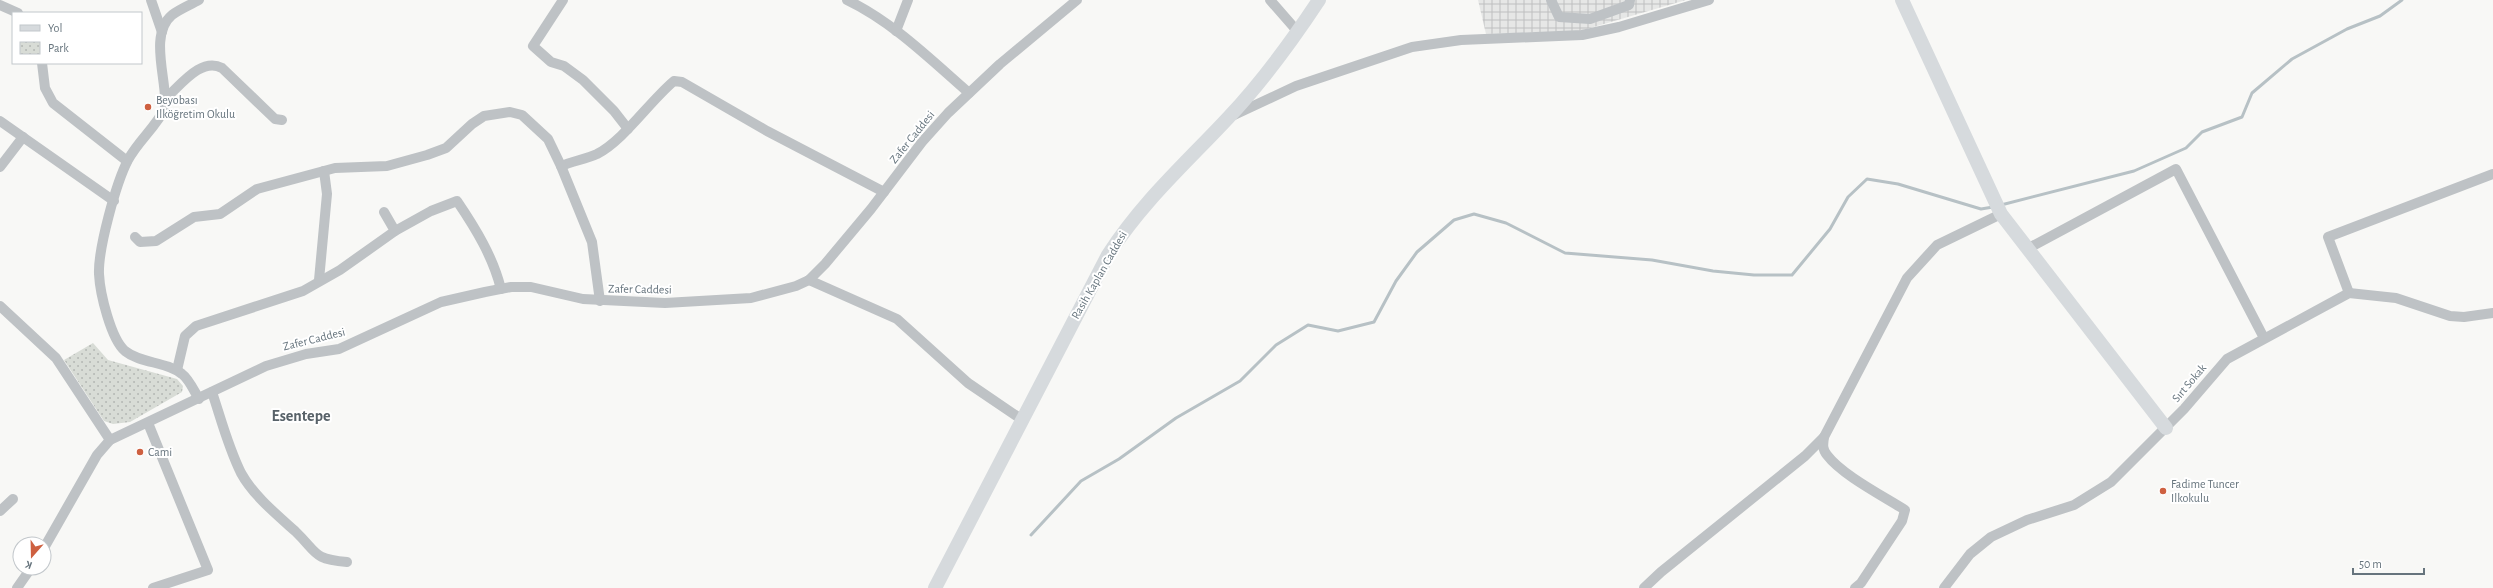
<svg xmlns="http://www.w3.org/2000/svg" width="2493" height="588" viewBox="0 0 2493 588" font-family="'Alegreya Sans',sans-serif">
<style>
.industrial{fill:url(#industrial-grid)}
.park{fill:url(#park-dots)}
.lines{fill:none;stroke-linecap:round;stroke-linejoin:round}
.stream{stroke:#b7c1c5;stroke-width:3}
.street{stroke:#bec2c5;stroke-width:10}
.secondary{stroke:#d6dadd;stroke-width:14}
.poi-dot{fill:#ce6040;stroke:#fff;stroke-width:1.5}
.labels{text-anchor:middle;stroke-width:4;stroke-linejoin:round;paint-order:stroke}
.poi-label{font-size:12px;fill:#66747d;stroke:#fff;text-anchor:start}
.street-label{font-size:12px;fill:#66747d;stroke:#fff}
.district-label{font-size:16px;font-weight:bold;fill:#586269;stroke:#fff}
</style>
<defs>
<pattern id="industrial-grid" width="8" height="8" patternUnits="userSpaceOnUse"><rect width="8" height="8" fill="#e6e7e6"/><path d="M0 4h8M4 0v8" fill="none" stroke="#bec0c0"/></pattern>
<pattern id="park-dots" width="8" height="8" patternUnits="userSpaceOnUse"><rect width="8" height="8" fill="#d8dcd6"/><path d="M2 2h.1M6 6h.1" fill="none" stroke="#b3b7b3" stroke-width="1.8" stroke-linecap="round"/></pattern>
</defs>
<rect width="100%" height="100%" fill="#f8f8f6"/>
<path class="industrial" d="M 1478,0 L 1686,0 L 1580,31 L 1486,34 Z"/>
<path class="park" d="M 93,343 L 108,360 L 177,379 L 183,386 L 182,392 L 130,422 L 113,424 L 104,421 L 64,360 Z"/>
<g class="lines">
<g class="stream">
<path d="M 2001,205 L 2134,171 L 2186,148 L 2202,132 L 2242,117 L 2252,93 L 2292,59 L 2347,29 L 2380,16 L 2402,0"/>
<path d="M 1031,535 L 1081,481 L 1119,459 L 1176,418 L 1240,381 L 1276,345 L 1308,325 L 1338,331 L 1374,322 L 1396,281 L 1417,252 L 1454,220 L 1474,214 L 1506,223 L 1565,253 L 1652,260 L 1713,271 L 1754,275 L 1792,275 L 1830,229 L 1848,197 L 1867,179 L 1898,184 L 1981,209 L 1993,207"/>
</g>
<g class="street">
<path d="M 151,0 L 162,32"/>
<path d="M 199,0 C 190,5 180,9 172,15 C 148,35 168,82 165,108 C 156,127 138,141 128,160 C 116,183 98,249 99,274 C 100,294 111,339 125,351 C 141,364 166,361 182,374 C 189,379 194,391 199,399"/>
<path d="M 563,0 L 533,46 L 551,62 L 564,66 L 583,80 L 614,111 L 628,129"/>
<path d="M 847,0 C 893,22 931,60 969,93"/>
<path d="M 1270,0 L 1298,32"/>
<path d="M 1551,0 L 1559,17 L 1590,19 L 1629,5 L 1630,0"/>
<path d="M 0,5 L 18,13"/>
<path d="M 896,31 L 908,0"/>
<path d="M 42,63 L 45,88 L 53,103 L 127,161"/>
<path d="M 166,98 C 181,85 201,57 222,68 L 275,119 L 282,120"/>
<path d="M 1234,115 L 1296,86 L 1412,47 L 1461,40 L 1582,35 L 1619,27 L 1709,0"/>
<path d="M 0,121 L 114,201"/>
<path d="M 561,166 C 573,161 586,159 597,154 C 624,140 649,102 674,81 L 682,82 L 767,131 L 884,192"/>
<path d="M 0,167 L 23,137"/>
<path d="M 395,231 L 431,211 L 457,201 C 476,229 493,257 501,289"/>
<path d="M 135,237 L 140,242 L 156,241 L 194,217 L 220,214 L 257,189 L 335,168 L 387,166 L 427,155 L 446,148 L 472,124 L 484,116 L 510,112 L 522,115 L 548,139 L 561,166 L 592,242 L 600,301"/>
<path d="M 2027,249 L 2176,169 L 2264,338"/>
<path d="M 319,280 L 327,194 L 324,171"/>
<path d="M 809,280 L 897,319 L 968,383 L 1021,419"/>
<path d="M 2349,293 L 2328,237 L 2493,174"/>
<path d="M 0,306 L 56,358 L 110,440"/>
<path d="M 177,370 L 185,336 L 196,326 L 303,291 L 340,270 L 395,231 L 384,212"/>
<path d="M 212,392 C 221,419 228,447 241,473 C 253,495 276,514 295,531 C 318,553 312,559 347,562"/>
<path d="M 148,423 L 208,570 L 153,588"/>
<path d="M 0,511 L 13,499"/>
<path d="M 44,548 L 97,455 L 110,440 L 266,366 L 306,354 L 339,349 L 441,302 L 485,292 L 511,287 L 531,287 L 583,299 L 665,303 L 751,298 L 796,286 L 809,280 L 825,264 L 871,209 L 922,142 L 948,113 L 1000,64 L 1077,0"/>
<path d="M 17,588 L 31,568"/>
<path d="M 1644,588 L 1661,572 L 1805,456 L 1824,437"/>
<path d="M 1855,588 L 1861,583 L 1902,521 L 1905,510 C 1883,496 1842,475 1827,455 C 1822,449 1823,444 1824,437 L 1907,278 L 1937,245 L 2001,214"/>
<path d="M 1944,588 L 1970,554 L 1991,537 L 2027,520 L 2074,505 L 2111,482 L 2184,409 L 2227,359 L 2349,293 L 2396,298 L 2450,316 L 2464,317 L 2493,313"/>
</g>
<g class="secondary">
<path d="M 1902,0 L 2001,214 L 2166,428"/>
<path d="M 935,588 L 1108,255 C 1143,201 1185,164 1228,118 C 1262,82 1292,41 1319,0"/>
</g>
</g>
<g class="poi-dot">
<circle cx="148" cy="107" r="4"/>
<circle cx="140" cy="452" r="4"/>
<circle cx="2163" cy="491" r="4"/>
</g>
<g class="labels">
<g class="poi-label">
<text x="156" y="104">Beyobası<tspan x="156" dy="14">Ilköğretim Okulu</tspan></text>
<text x="148" y="456">Cami</text>
<text x="2171" y="488">Fadime Tuncer<tspan x="2171" dy="14">Ilkokulu</tspan></text>
</g>
<g class="street-label">
<text transform="translate(912 137) rotate(-51)" y="4">Zafer Caddesi</text>
<text transform="translate(1099 275) rotate(-60)" y="4">Rasih Kaplan Caddesi</text>
<text transform="translate(640 289) rotate(1)" y="4">Zafer Caddesi</text>
<text transform="translate(314 339) rotate(-14)" y="4">Zafer Caddesi</text>
<text transform="translate(2189 383) rotate(-50)" y="4">Sırt Sokak</text>
</g>
<g class="district-label">
<text x="301" y="421">Esentepe</text>
</g>
</g>
<rect x="12" y="12" width="130" height="52" fill="#ffffff" stroke="#c2c7cb"/>
<rect x="20" y="25" width="20" height="6" fill="#d6dadd" stroke="#c2c7cb"/>
<text x="48" y="32" font-size="12" fill="#66747d">Yol</text>
<rect x="20" y="42" width="20" height="12" fill="url(#park-dots)" stroke="#c2c7cb"/>
<text x="48" y="52" font-size="12" fill="#66747d">Park</text>
<g transform="translate(32 556) rotate(200)"><circle r="19" fill="#ffffff" stroke="#c2c7cb"/>
<path d="M0-3L7 15L0 10L-7 15Z" fill="#ce6040"/>
<text y="-6" font-size="11" font-weight="bold" text-anchor="middle" fill="#66747d">K</text>
</g>
<path d="M2353 568v6h71v-6" fill="none" stroke="#66747d" stroke-width="2"/>
<text x="2359" y="568" font-size="12" fill="#66747d" stroke="#ffffff" stroke-width="3" paint-order="stroke">50 m</text>
</svg>
